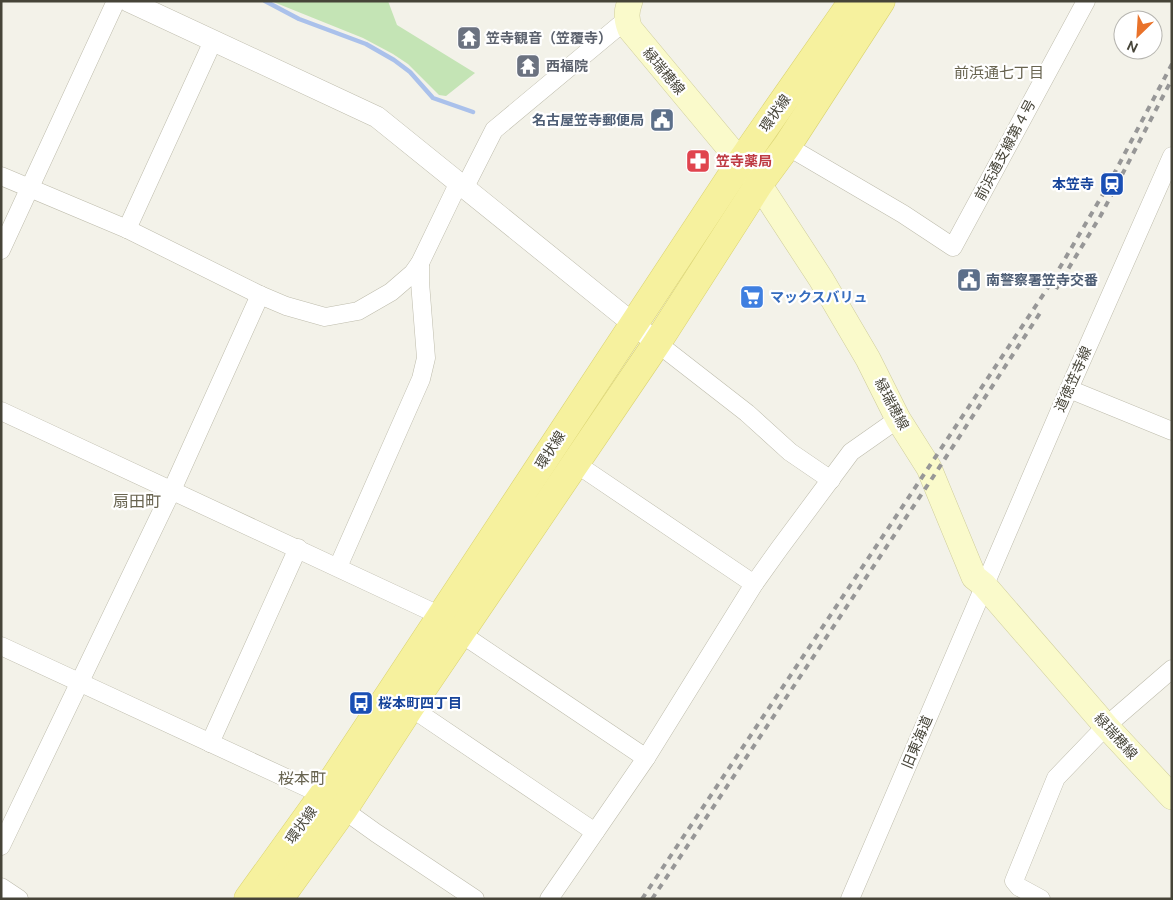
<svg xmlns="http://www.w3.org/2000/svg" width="1173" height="900" viewBox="0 0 1173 900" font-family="Ubuntu,'Noto Sans JP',sans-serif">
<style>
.green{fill:#c4e4b5}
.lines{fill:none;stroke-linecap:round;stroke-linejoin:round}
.stream{stroke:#aac1eb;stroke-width:4.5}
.minor-casing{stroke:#bebcac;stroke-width:19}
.tertiary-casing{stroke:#bebcac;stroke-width:22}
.secondary-casing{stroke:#cfcd9c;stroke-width:26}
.primary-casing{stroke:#dad36f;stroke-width:29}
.minor{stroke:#fff;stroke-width:18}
.tertiary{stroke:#fff;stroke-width:21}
.secondary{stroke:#fafacb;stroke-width:25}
.primary{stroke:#f6f19e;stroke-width:28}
.rail{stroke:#979797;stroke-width:4;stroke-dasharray:6 6;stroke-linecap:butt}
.labels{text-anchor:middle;stroke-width:4.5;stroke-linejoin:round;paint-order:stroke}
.worship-label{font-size:14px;font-weight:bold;fill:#5b616d;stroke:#fff;text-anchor:start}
.street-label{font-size:14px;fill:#464438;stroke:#fff}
.service-label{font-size:14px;font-weight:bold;fill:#4e5e75;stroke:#fff;text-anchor:end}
.health-label{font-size:14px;font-weight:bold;fill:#be3a42;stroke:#fff;text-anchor:start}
.transit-label{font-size:14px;font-weight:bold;fill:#164399;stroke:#fff;text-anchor:end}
.shop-label{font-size:14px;font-weight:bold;fill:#366cbe;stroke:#fff;text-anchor:start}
.neighbourhood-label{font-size:15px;fill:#686450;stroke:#fff}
.quarter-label{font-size:16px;fill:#686450;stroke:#fff}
</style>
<rect width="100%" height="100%" fill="#f3f2e9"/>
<path class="green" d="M 271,1 L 388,1 L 397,25 L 475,73 L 446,96 L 439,95 L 408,64 L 393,54 L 363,38 Z"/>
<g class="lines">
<path class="stream" d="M 265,1 L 299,19 L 366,44 L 394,60 L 410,72 L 433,98 L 473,112"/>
<defs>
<g id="minor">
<path d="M 787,146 L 903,214 L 953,247 L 1086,1"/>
<path d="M 1,176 L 127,229 L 260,295 L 286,306 L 325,317 L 358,311 L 391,292 L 413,273 L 420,263 L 459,182"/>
<path d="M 465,187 L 494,130 L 626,20"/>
<path d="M 127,229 L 213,41"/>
<path d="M 1,250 L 116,1"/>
<path d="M 657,343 L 747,413 L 790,452 L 831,480"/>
<path d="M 1069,389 L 1172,431"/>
<path d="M 1,411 L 441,616"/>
<path d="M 575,463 L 754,584"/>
<path d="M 338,567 L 421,379 L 426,358 L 420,282 L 420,263"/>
<path d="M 460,633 L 646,758"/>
<path d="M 1,646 L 323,795 L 376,833 L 475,899"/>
<path d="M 410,707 L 595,832"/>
<path d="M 210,743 L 298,548"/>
<path d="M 1,846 L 172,490 L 260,295"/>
<path d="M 1,887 L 19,899"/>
<path d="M 549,899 L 646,758 L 754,584 L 779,549 L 851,452 L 898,419"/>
<path d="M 850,899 L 1069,389 L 1172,156"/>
<path d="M 1041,899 L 1019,887 L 1014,881 L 1056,778 L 1106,726 L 1172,669"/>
</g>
<path id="tertiary" d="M 128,1 L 377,117 L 657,343"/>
<path id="secondary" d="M 630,1 C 626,12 626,19 630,29 L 759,184 L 821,279 L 868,359 L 898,419 L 929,468 L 974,577 L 984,585 L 1106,726 L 1172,797"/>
<g id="primary">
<path d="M 248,899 L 323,795 L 740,163 L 853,1"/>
<path d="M 279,899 L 343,810 L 410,707 L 657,343 L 759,184 L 787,146 L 881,1"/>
</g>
</defs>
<use href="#minor" class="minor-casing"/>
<use href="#tertiary" class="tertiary-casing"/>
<use href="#secondary" class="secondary-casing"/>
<use href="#primary" class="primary-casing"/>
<use href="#minor" class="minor"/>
<use href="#tertiary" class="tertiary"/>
<use href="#secondary" class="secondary"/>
<use href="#primary" class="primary"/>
<g class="rail">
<path d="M 1056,289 L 1101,215 L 1172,79"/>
<path d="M 642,899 L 1049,286 L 1106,189 L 1172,64"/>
<path d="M 652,899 L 933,477 L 1042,310"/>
</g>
</g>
<defs>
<symbol id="temple-square" viewBox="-11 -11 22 22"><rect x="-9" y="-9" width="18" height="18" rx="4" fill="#6b7280" stroke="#fff"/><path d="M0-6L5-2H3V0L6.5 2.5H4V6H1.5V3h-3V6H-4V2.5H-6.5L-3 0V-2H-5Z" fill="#fff"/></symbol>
<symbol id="civic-square" viewBox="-11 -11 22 22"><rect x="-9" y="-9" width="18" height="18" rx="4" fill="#5c6f8a" stroke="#fff"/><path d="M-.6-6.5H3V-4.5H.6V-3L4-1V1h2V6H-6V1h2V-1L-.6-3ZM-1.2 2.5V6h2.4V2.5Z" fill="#fff"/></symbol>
<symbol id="pharmacy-square" viewBox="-11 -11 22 22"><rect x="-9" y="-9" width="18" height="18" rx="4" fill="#e0444e" stroke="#fff"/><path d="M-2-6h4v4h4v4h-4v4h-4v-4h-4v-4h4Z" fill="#fff"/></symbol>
<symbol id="station-square" viewBox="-11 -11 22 22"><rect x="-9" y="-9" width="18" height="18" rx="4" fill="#1a4fb4" stroke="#fff"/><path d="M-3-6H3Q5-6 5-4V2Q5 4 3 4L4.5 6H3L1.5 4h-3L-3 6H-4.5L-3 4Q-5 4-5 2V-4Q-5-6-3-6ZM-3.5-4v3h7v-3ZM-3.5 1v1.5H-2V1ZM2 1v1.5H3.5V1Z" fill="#fff"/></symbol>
<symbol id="supermarket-square" viewBox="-11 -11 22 22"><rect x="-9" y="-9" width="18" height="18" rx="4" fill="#3f7fe0" stroke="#fff"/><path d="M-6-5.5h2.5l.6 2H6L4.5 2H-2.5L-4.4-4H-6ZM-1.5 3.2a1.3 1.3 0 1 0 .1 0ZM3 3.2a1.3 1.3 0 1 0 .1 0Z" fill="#fff"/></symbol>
<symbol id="bus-square" viewBox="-11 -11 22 22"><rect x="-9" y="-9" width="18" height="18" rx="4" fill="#1a4fb4" stroke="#fff"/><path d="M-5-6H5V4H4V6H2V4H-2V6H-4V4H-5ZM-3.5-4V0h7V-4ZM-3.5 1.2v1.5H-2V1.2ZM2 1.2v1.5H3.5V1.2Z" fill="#fff"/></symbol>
</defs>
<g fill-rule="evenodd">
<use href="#temple-square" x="455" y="24" width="28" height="28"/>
<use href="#temple-square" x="514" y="52" width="28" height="28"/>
<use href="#civic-square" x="648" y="106" width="28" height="28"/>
<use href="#pharmacy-square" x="684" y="147" width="28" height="28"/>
<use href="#station-square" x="1098" y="170" width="28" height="28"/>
<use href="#civic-square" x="955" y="266" width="28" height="28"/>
<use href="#supermarket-square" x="738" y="283" width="28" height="28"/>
<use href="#bus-square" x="347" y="689" width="28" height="28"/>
</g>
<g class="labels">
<g class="worship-label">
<text x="486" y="43">笠寺観音（笠覆寺）</text>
<text x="546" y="71">西福院</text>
</g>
<g class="street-label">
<text transform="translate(664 71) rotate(50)" y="5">緑瑞穂線</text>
<text transform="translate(775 113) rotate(-55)" y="5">環状線</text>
<text transform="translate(1005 150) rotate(-62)" y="5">前浜通支線第４号</text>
<text transform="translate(1073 379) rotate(-66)" y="5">道徳笠寺線</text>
<text transform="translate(892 404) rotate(62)" y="5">緑瑞穂線</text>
<text transform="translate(550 450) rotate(-57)" y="5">環状線</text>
<text transform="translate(1116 736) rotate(48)" y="5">緑瑞穂線</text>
<text transform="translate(917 742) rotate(-67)" y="5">旧東海道</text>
<text transform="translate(301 825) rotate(-54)" y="5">環状線</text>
</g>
<g class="service-label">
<text x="644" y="125">名古屋笠寺郵便局</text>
<text x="986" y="285" text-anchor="start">南警察署笠寺交番</text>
</g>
<g class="health-label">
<text x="716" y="166">笠寺薬局</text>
</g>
<g class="transit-label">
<text x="1094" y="189">本笠寺</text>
<text x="378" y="708" text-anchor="start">桜本町四丁目</text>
</g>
<g class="shop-label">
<text x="770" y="302">マックスバリュ</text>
</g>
<g class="neighbourhood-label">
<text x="999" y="78">前浜通七丁目</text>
</g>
<g class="quarter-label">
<text x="137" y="507">扇田町</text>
<text x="302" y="784">桜本町</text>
</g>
</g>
<rect width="1173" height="900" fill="none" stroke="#464438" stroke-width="5"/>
<g transform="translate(1138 35) rotate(205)"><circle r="24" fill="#ffffff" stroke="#b5b4af"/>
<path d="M0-4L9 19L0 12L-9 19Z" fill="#e9722a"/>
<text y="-8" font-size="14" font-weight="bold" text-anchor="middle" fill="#464438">N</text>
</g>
</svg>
